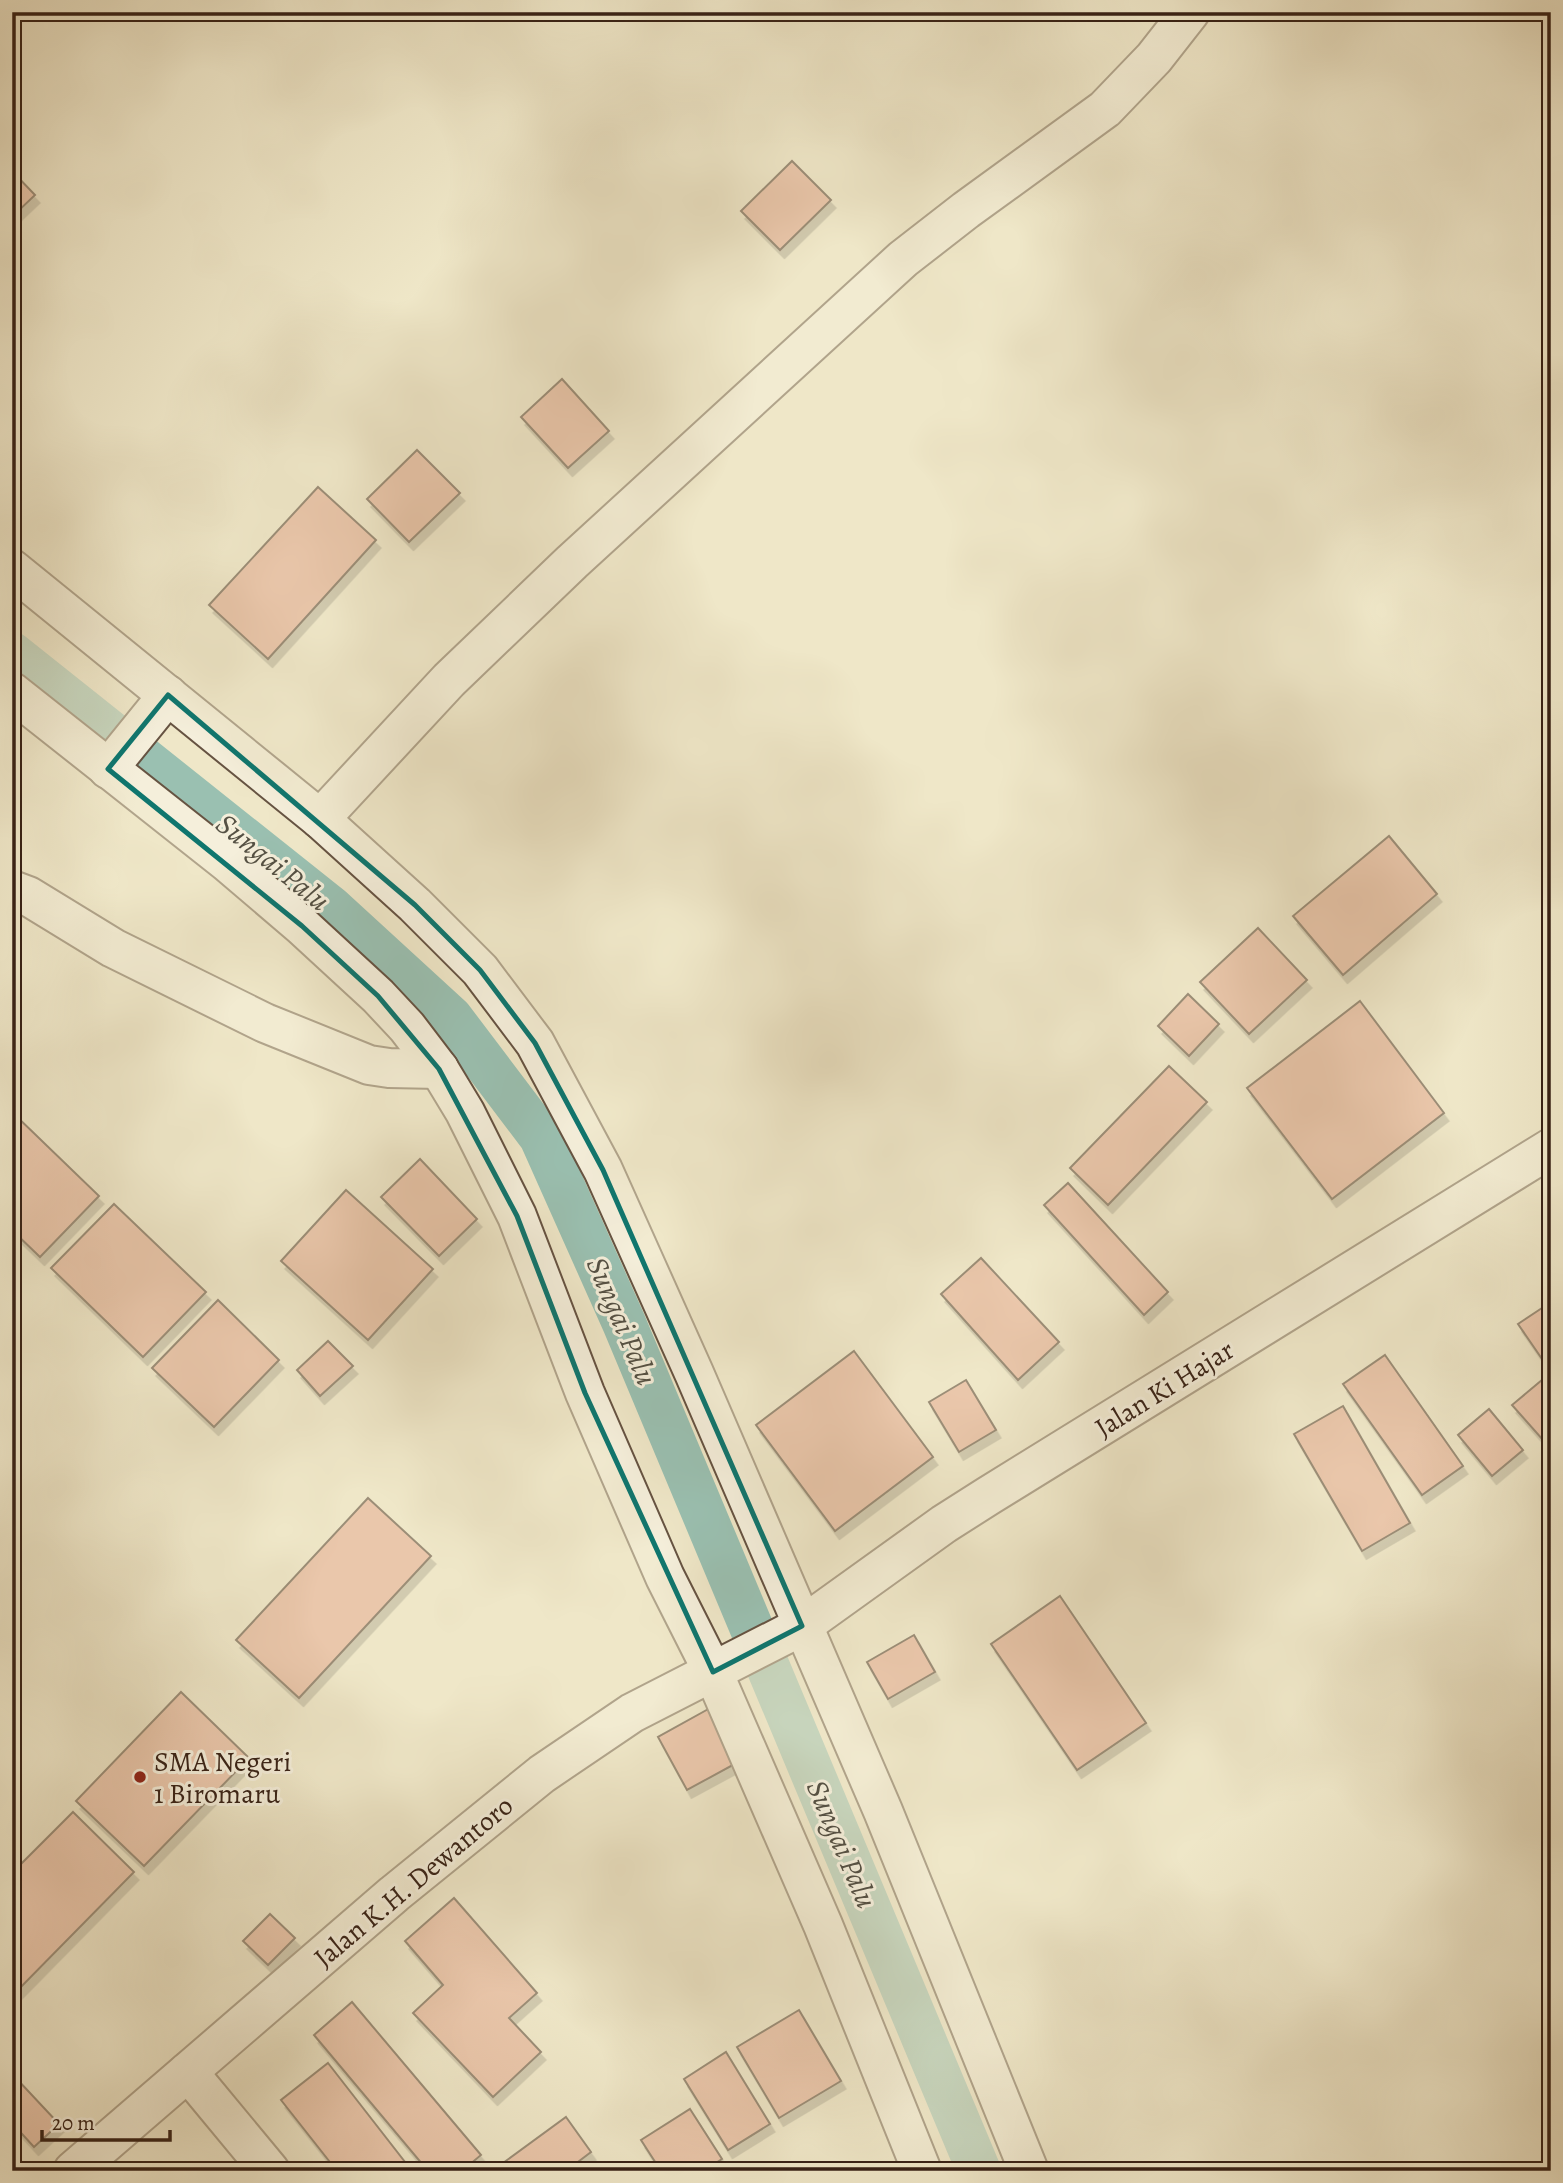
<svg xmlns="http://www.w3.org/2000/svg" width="1563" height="2183" viewBox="0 0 1563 2183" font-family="Alegreya,serif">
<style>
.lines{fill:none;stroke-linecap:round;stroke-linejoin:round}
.canal{stroke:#9ac0b1;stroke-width:44}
.building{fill:#e5a188;stroke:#382216;stroke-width:2;filter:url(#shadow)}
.minor-casing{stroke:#665342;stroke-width:42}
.minor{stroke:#f5efdb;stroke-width:38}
.marked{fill:none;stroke:#0f766e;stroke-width:5;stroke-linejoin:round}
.poi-dot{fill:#8f2418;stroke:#f5efdb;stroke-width:2.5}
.labels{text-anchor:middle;stroke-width:6;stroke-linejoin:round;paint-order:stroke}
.street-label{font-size:28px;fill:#382216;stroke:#f5efdb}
.poi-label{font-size:28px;fill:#382216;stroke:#f5efdb;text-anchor:start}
.water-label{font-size:30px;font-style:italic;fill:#555144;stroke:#f5efdb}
</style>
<defs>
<filter id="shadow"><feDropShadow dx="4.5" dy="8" stdDeviation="0" flood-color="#0004"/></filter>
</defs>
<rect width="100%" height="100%" fill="#efe7c8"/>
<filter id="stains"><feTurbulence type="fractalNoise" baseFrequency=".00286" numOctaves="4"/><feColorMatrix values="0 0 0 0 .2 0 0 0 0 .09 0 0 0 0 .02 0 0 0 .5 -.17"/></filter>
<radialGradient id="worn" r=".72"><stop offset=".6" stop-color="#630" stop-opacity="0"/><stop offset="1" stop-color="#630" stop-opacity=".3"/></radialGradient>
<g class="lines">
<path class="canal" d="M 12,654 L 331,908 L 451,1018 L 541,1137 L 624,1323 L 979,2171"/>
</g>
<g class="building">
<path d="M 792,161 L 831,200 L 780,250 L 741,211 Z"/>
<path d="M 12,171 L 35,195 L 12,217 Z"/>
<path d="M 562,379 L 609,431 L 568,468 L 521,417 Z"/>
<path d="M 417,450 L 460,493 L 409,542 L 367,499 Z"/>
<path d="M 318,487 L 376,540 L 268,659 L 209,605 Z"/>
<path d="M 1389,836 L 1437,894 L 1343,975 L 1293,916 Z"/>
<path d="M 1258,928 L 1307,980 L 1249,1034 L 1200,982 Z"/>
<path d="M 1188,994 L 1219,1024 L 1189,1056 L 1158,1026 Z"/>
<path d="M 1360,1001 L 1444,1113 L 1332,1199 L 1247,1088 Z"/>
<path d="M 1169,1066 L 1207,1102 L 1108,1205 L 1070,1168 Z"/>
<path d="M 12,1112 L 99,1196 L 40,1257 L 12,1230 Z"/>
<path d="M 420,1159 L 477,1219 L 439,1256 L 381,1197 Z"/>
<path d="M 1068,1183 L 1168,1292 L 1144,1315 L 1044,1205 Z"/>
<path d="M 346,1190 L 433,1269 L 368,1340 L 281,1261 Z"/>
<path d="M 114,1204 L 206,1292 L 143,1357 L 51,1268 Z"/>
<path d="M 981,1258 L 1059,1342 L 1018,1380 L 941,1294 Z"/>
<path d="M 218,1300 L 279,1360 L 214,1427 L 152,1368 Z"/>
<path d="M 1551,1302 L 1551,1372 L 1518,1324 Z"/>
<path d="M 328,1341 L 353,1366 L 320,1396 L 297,1370 Z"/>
<path d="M 854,1351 L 933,1457 L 835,1531 L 756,1425 Z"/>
<path d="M 1385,1355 L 1463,1466 L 1422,1495 L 1343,1384 Z"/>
<path d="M 966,1380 L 996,1430 L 959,1452 L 929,1402 Z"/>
<path d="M 1542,1380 L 1551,1391 L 1551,1449 L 1512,1405 Z"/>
<path d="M 1343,1406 L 1410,1523 L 1362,1551 L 1294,1434 Z"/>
<path d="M 1489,1409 L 1523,1450 L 1492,1476 L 1458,1435 Z"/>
<path d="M 368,1498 L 431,1556 L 299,1698 L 236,1640 Z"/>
<path d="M 1060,1596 L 1146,1723 L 1077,1770 L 991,1644 Z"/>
<path d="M 914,1635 L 935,1672 L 888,1699 L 867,1662 Z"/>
<path d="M 181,1692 L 249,1758 L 144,1866 L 76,1801 Z"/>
<path d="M 712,1707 L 742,1760 L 687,1790 L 658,1737 Z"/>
<path d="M 73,1812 L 134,1872 L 12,1996 L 12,1873 Z"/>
<path d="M 454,1898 L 537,1993 L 509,2018 L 541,2052 L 493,2097 L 413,2013 L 443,1985 L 405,1941 Z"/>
<path d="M 270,1914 L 295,1938 L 268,1965 L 243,1941 Z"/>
<path d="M 352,2002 L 481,2155 L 462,2171 L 428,2171 L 314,2035 Z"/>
<path d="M 799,2010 L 841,2081 L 779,2118 L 737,2047 Z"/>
<path d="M 726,2052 L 770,2124 L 728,2150 L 684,2079 Z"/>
<path d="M 328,2063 L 412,2171 L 337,2171 L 281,2100 Z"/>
<path d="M 15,2077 L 59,2124 L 34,2147 L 12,2123 L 12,2079 Z"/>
<path d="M 690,2109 L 722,2159 L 703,2171 L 661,2171 L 641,2140 Z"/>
<path d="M 566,2117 L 591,2152 L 566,2171 L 492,2171 Z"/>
</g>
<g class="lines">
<defs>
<g id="minor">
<path d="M 12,569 L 320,819 L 415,905 L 480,970 L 535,1043 L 603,1170 L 694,1373 L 883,1811 L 1029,2171"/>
<path d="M 12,692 L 227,862 L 302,926 L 378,996 L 407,1027 L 439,1069 L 465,1112 L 517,1216 L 585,1393 L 665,1577 L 713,1672 L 823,1925 L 922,2171"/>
<path d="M 108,769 L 168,695"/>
<path d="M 320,819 L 449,680 L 572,562 L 903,259 L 966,210 L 1105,109 L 1154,58 L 1190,12"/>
<path d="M 12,890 L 28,896 L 113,948 L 265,1023 L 369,1065 L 389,1068 L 439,1069"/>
<path d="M 188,2072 L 270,2171"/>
<path d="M 73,2171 L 394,1894 L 542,1774 L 632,1713 L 802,1626 L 944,1524 L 988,1496 L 1551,1148"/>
</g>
</defs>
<use href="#minor" class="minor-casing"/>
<use href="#minor" class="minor"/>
</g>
<path d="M0 0H1563V2183H0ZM 168,695 L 415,905 L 480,970 L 535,1043 L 603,1170 L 802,1626 L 713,1672 L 585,1393 L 517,1216 L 439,1069 L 378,996 L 302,926 L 108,769 Z" fill="#efe7c8" fill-opacity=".55" fill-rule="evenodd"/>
<path class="marked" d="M 168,695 L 415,905 L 480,970 L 535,1043 L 603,1170 L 802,1626 L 713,1672 L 585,1393 L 517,1216 L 439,1069 L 378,996 L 302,926 L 108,769 Z"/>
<circle class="poi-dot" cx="140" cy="1777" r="7"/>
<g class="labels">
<g class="street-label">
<text transform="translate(1164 1388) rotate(-32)" y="10">Jalan Ki Hajar</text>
<text transform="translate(413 1881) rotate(-40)" y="10">Jalan K.H. Dewantoro</text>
</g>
<g class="poi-label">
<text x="154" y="1771">SMA Negeri<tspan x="154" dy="32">1 Biromaru</tspan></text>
</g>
<g class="water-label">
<text transform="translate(273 862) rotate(39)" y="10">Sungai Palu</text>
<text transform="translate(622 1321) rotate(67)" y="10">Sungai Palu</text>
<text transform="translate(842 1844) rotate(67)" y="10">Sungai Palu</text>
</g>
</g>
<rect width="1563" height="2183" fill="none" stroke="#efe7c8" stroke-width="42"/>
<rect x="14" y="14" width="1535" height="2155" fill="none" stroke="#382216" stroke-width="3.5"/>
<rect x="21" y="21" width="1521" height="2141" fill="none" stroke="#382216" stroke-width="2"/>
<path d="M42 2130v10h128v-10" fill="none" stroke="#382216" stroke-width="3.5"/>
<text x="52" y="2130" font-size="21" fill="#382216" stroke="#f5efdb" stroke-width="5" paint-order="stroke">20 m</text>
<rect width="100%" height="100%" filter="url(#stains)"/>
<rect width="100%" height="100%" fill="url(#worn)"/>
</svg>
